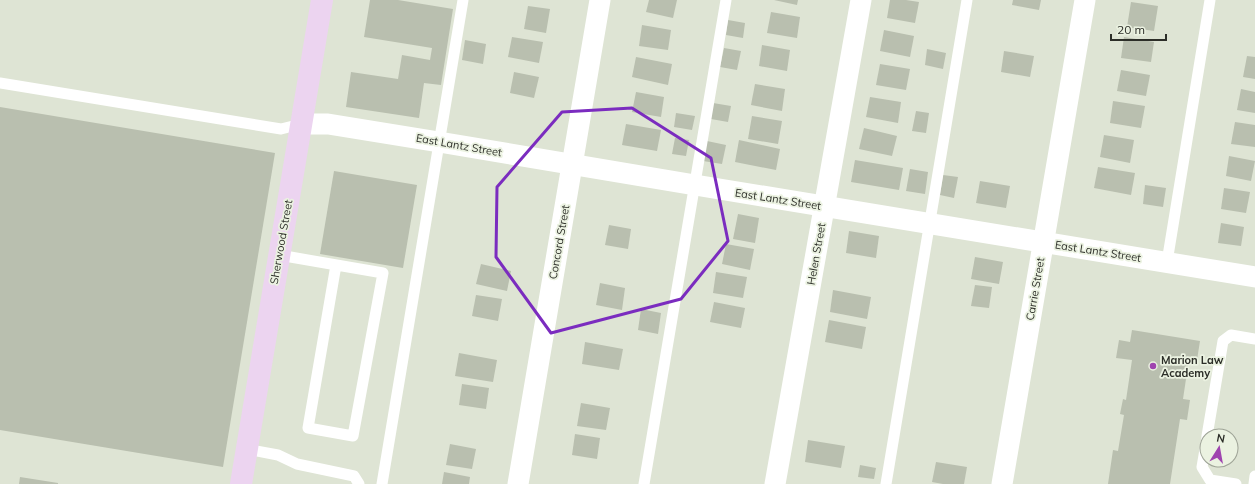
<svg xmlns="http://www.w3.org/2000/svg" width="1255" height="484" viewBox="0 0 1255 484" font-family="Mulish,sans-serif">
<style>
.building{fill:#b9bfaf}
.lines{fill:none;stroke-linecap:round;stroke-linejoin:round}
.lane{stroke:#fff;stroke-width:11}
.street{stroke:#fff;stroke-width:21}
.secondary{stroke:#ecd4f0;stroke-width:22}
.marked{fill:none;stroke:#7b2cbf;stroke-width:3;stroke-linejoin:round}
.poi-dot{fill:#9f44af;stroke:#ebf2e1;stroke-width:1.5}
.labels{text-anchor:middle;stroke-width:3.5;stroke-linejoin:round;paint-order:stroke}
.street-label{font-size:11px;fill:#2c2e28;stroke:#ebf2e1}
.poi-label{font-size:11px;font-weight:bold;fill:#2c2e28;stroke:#ebf2e1;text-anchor:start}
</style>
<rect width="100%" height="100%" fill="#dee4d4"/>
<g class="building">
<path d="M 370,0 L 398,0 L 453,9 L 441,85 L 424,83 L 419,118 L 346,107 L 351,72 L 398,79 L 402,55 L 430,60 L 432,48 L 364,37 Z"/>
<path d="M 649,0 L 677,0 L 673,18 L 646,12 Z"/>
<path d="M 774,0 L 798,0 L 797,5 Z"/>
<path d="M 890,0 L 906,0 L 919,2 L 915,23 L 887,18 Z"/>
<path d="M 1013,0 L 1041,0 L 1039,10 L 1012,5 Z"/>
<path d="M 1131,2 L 1158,6 L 1154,31 L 1127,27 Z"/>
<path d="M 528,6 L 550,9 L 546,33 L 524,29 Z"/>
<path d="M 771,12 L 800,17 L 797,38 L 767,33 Z"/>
<path d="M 728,20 L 745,23 L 743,38 L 726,35 Z"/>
<path d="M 642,25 L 671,30 L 668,50 L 639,46 Z"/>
<path d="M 884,30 L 914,36 L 910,57 L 880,51 Z"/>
<path d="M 512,37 L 543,42 L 539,63 L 508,57 Z"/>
<path d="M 1124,37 L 1154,42 L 1151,62 L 1121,58 Z"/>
<path d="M 465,40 L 486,44 L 483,64 L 462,60 Z"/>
<path d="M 762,45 L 790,50 L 787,71 L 759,66 Z"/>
<path d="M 724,48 L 741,51 L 737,70 L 720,67 Z"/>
<path d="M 927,49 L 946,53 L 943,69 L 925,65 Z"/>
<path d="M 1004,51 L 1034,56 L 1030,77 L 1001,72 Z"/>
<path d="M 1247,56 L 1255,57 L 1255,79 L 1243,77 Z"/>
<path d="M 636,57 L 672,64 L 668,85 L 632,77 Z"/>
<path d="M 880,64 L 910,69 L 906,90 L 876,85 Z"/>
<path d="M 1121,70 L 1150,75 L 1146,96 L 1117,91 Z"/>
<path d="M 514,72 L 539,77 L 534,98 L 510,93 Z"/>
<path d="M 755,84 L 785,89 L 782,111 L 751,105 Z"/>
<path d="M 1241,89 L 1255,92 L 1255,113 L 1237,110 Z"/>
<path d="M 636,92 L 664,97 L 661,117 L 632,112 Z"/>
<path d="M 870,97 L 901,102 L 898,123 L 866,117 Z"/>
<path d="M 1113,101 L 1145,106 L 1141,128 L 1110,123 Z"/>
<path d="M 713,103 L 731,106 L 728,122 L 711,119 Z"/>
<path d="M 0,107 L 275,153 L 223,467 L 0,430 Z"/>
<path d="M 916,111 L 929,113 L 926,133 L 912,131 Z"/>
<path d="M 676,113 L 695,116 L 692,130 L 674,127 Z"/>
<path d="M 752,116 L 782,121 L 778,144 L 748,139 Z"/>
<path d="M 1235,122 L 1255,125 L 1255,147 L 1231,144 Z"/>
<path d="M 626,124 L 661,130 L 657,151 L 622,145 Z"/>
<path d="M 864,128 L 897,136 L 892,156 L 859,149 Z"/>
<path d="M 1104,135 L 1134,140 L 1130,163 L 1100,157 Z"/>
<path d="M 675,138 L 689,140 L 686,156 L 672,154 Z"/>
<path d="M 739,140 L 780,149 L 776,170 L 735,162 Z"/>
<path d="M 707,141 L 726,145 L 722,164 L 703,161 Z"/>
<path d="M 1229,156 L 1255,161 L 1251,181 L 1226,176 Z"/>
<path d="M 855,160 L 903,168 L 899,190 L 851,182 Z"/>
<path d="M 1098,167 L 1135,173 L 1131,195 L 1094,188 Z"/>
<path d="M 910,169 L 928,172 L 925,194 L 906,191 Z"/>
<path d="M 334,171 L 417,185 L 403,268 L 320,254 Z"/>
<path d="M 943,175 L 958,177 L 954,198 L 940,195 Z"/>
<path d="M 980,181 L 1010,186 L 1006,208 L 976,203 Z"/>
<path d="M 1145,185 L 1166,188 L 1163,207 L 1143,204 Z"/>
<path d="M 1224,188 L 1250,192 L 1246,213 L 1221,209 Z"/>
<path d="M 738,214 L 759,218 L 755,243 L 733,239 Z"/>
<path d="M 1221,223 L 1244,227 L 1241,246 L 1218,243 Z"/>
<path d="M 609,225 L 631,229 L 628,249 L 605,245 Z"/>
<path d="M 849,231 L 879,236 L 876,258 L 846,253 Z"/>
<path d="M 726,244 L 754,249 L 750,270 L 722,264 Z"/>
<path d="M 975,257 L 1003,262 L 999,284 L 971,279 Z"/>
<path d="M 481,264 L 511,271 L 507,291 L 476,284 Z"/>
<path d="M 716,272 L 747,277 L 743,298 L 713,293 Z"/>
<path d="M 600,283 L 625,288 L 622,310 L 596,305 Z"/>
<path d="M 975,285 L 992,287 L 989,308 L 971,306 Z"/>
<path d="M 833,290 L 871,297 L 867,319 L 830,312 Z"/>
<path d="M 476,295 L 502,299 L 498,321 L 472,316 Z"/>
<path d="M 714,302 L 745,308 L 741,328 L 710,322 Z"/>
<path d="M 641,309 L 661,313 L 658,334 L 638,330 Z"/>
<path d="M 829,320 L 866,327 L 862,349 L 825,342 Z"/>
<path d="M 1132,330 L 1200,341 L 1197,360 L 1189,359 L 1183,399 L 1190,400 L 1187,420 L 1180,419 L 1170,484 L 1108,484 L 1113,450 L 1118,451 L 1124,415 L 1120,414 L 1123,399 L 1126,400 L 1132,360 L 1116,358 L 1119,340 L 1130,342 Z"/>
<path d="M 585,342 L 623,349 L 619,370 L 582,364 Z"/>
<path d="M 459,353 L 497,360 L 493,382 L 455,376 Z"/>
<path d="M 462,384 L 489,388 L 486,409 L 459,405 Z"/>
<path d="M 581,403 L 610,408 L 606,430 L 577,426 Z"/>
<path d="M 575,434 L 600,438 L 597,459 L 572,455 Z"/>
<path d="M 808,440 L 845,446 L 841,468 L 805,462 Z"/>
<path d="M 450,444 L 476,449 L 472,469 L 446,465 Z"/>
<path d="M 936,462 L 967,467 L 964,484 L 943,484 L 932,482 Z"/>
<path d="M 860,465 L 876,468 L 874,479 L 858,477 Z"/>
<path d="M 444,472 L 470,477 L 469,484 L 442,484 Z"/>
<path d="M 20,477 L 58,483 L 58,484 L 19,484 Z"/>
</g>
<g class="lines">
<g class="lane">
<path d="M 0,83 L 281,129 L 301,124"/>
<path d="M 279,255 L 383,273 L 353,436 L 308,428 L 336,265"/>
<path d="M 1167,262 L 1210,0"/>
<path d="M 1207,436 L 1223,341 L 1231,335 L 1255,339"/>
<path d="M 1207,438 L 1202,467 L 1210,480 L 1236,484"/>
<path d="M 246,449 L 278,455 L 297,464 L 354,476 L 359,484"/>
<path d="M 382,484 L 463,0"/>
<path d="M 644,484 L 726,0"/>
<path d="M 886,484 L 967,0"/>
<path d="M 1254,484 L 1255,476"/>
</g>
<g class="street">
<path d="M 301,124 L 328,124 L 439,142 L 695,185 L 1255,277"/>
<path d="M 518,484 L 600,0"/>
<path d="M 775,484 L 861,0"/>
<path d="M 1002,484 L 1085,0"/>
</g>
<path class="secondary" d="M 241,484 L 322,0"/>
</g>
<path class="marked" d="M 632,108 L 711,158 L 728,241 L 681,299 L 551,333 L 496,257 L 497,187 L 562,112 Z"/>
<circle class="poi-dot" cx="1153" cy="366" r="4"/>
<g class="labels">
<g class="street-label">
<text transform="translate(459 145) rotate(10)" y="4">East Lantz Street</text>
<text transform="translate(778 199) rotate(9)" y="4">East Lantz Street</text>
<text transform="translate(281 242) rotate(-80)" y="4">Sherwood Street</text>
<text transform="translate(559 242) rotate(-80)" y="4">Concord Street</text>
<text transform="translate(1098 251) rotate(9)" y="4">East Lantz Street</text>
<text transform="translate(816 254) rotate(-80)" y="4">Helen Street</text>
<text transform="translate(1035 289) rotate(-80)" y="4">Carrie Street</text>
</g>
<g class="poi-label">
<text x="1161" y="364">Marion Law<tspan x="1161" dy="13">Academy</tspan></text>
</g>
</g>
<g transform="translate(1219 448) rotate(11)"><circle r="19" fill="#ebf2e1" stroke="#9fa497"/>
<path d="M0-3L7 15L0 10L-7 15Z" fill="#9f44af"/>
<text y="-6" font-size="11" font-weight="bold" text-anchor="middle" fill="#2c2e28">N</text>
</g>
<path d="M1111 34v6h55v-6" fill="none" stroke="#2c2e28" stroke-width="2"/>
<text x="1117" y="34" font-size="12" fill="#2c2e28" stroke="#ebf2e1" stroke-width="3" paint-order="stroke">20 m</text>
</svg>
